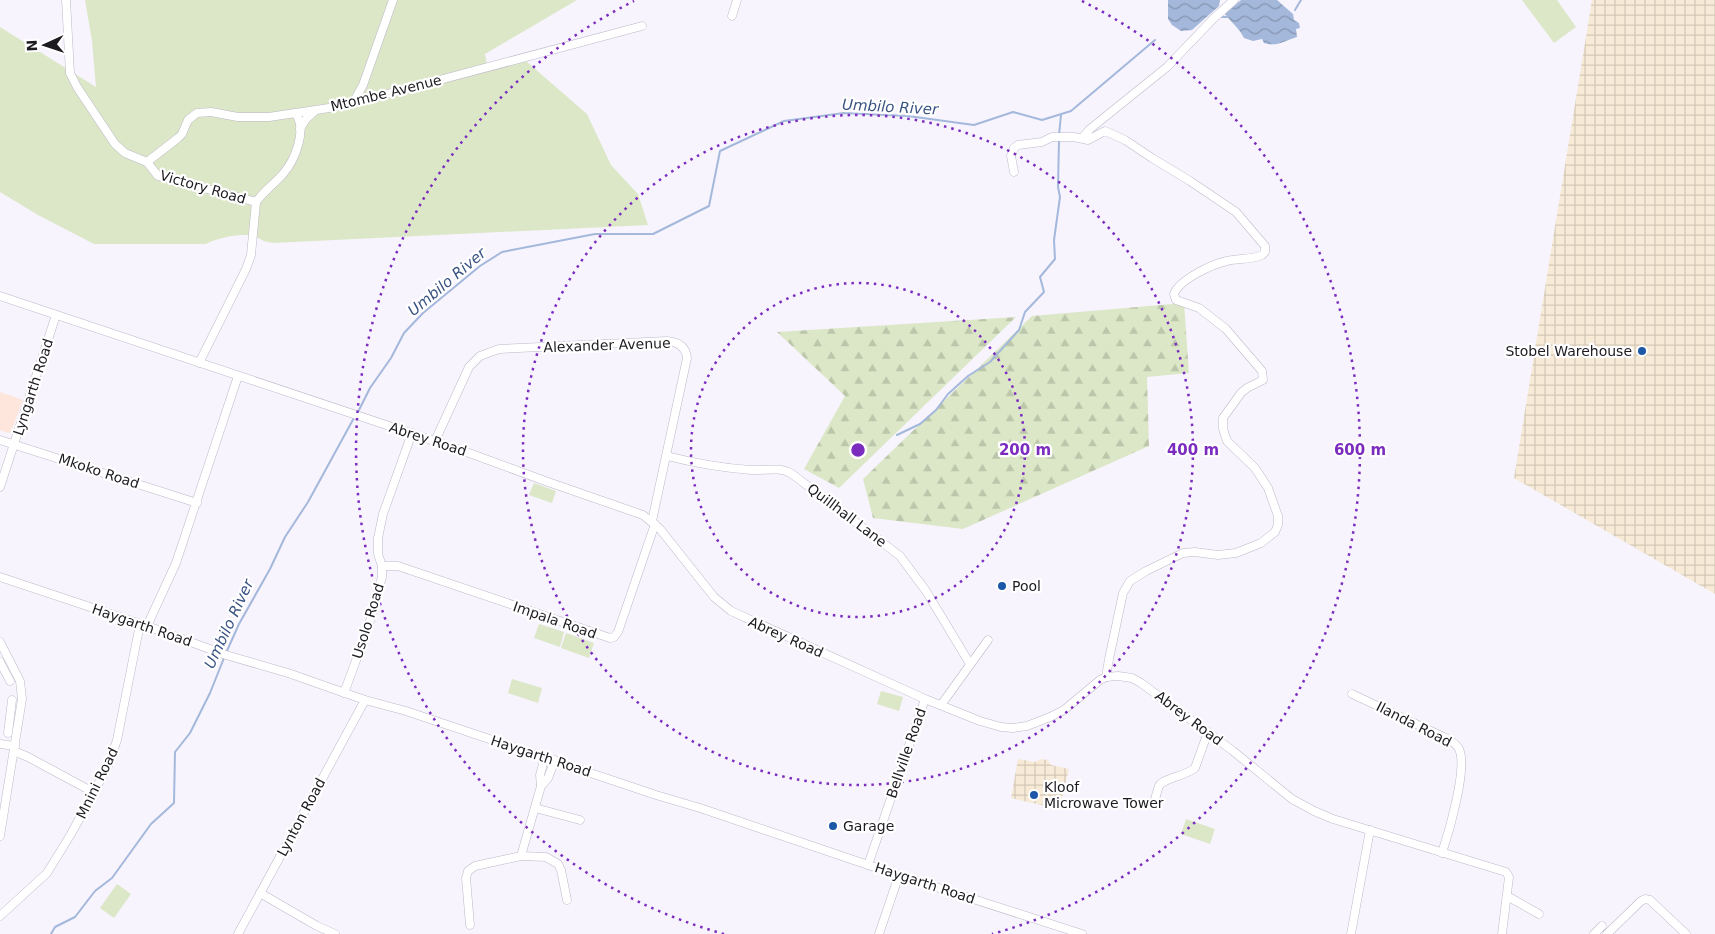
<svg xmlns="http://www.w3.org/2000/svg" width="1715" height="934" viewBox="0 0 1715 934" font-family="'DejaVu Sans',sans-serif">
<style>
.industrial{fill:url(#industrial-grid)}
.medical{fill:#ffe6dd}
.grass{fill:#dbe7c7}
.forest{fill:url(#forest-firs)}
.water{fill:url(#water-waves)}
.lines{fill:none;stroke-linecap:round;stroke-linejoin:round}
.stream{stroke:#a4b8db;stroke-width:2}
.minor-casing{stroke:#beb8c8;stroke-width:9}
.minor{stroke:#fff;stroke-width:8}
.ring{fill:none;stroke:#7b2cbf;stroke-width:2.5;stroke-dasharray:2.5 5}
.poi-dot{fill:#1c57a8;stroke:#fff;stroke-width:2}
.labels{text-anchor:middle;stroke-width:4.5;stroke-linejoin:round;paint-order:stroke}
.street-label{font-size:14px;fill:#1d1a20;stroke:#fff}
.poi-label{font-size:14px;fill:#1d1a20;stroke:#fff;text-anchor:start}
.water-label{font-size:15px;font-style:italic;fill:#395382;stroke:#fff}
.centre{fill:#7b2cbf;stroke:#fff;stroke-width:2.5}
.ring-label{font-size:15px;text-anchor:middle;font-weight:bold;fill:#7b2cbf;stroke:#fff;stroke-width:4.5;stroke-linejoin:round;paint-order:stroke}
</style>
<defs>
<pattern id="industrial-grid" width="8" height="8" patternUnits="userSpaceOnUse" patternTransform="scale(1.25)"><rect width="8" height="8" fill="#f7ead6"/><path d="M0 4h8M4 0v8" fill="none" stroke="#d3c8b7"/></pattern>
<pattern id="forest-firs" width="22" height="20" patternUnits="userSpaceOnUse" patternTransform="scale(1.25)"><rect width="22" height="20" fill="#dbe7c7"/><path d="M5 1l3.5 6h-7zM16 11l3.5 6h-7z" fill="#bcc6ab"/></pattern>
<pattern id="water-waves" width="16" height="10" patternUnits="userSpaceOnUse" patternTransform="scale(1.25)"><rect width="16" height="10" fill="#a4b8db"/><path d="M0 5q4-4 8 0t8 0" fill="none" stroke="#8595b1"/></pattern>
</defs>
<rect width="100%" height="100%" fill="#f7f4fe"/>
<g class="industrial">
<path d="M 1592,0 L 1715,0 L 1715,594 L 1514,478 Z"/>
<path d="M 1018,759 L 1035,762 L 1040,759 L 1048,760 L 1051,765 L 1069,769 L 1059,809 L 1011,798 Z"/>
</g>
<path class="medical" d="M 0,392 L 23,400 L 11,432 L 8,433 L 0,430 Z"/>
<g class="grass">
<path d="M 85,0 L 577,0 L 485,54 L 487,65 L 491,70 L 526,61 L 587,114 L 611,165 L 638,194 L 648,225 L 273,243 C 266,242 264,241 258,238 C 245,231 218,238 206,244 L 94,244 L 38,215 L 0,192 L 0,27 L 96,87 L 92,41 Z"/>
<path d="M 1522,0 L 1557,0 L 1576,27 L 1554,43 Z"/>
<path d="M 534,483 L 556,491 L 552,503 L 529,495 Z"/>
<path d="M 539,624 L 564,632 L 560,647 L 534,638 Z"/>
<path d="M 566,633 L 594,643 L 589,658 L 561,648 Z"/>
<path d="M 512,679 L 542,688 L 538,703 L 508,693 Z"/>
<path d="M 881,691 L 903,697 L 899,711 L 877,704 Z"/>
<path d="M 1186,819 L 1215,829 L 1210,844 L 1181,834 Z"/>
<path d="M 117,884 L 131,894 L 114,918 L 100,908 Z"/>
</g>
<g class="forest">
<path d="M 1184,303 L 1189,373 L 1147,377 L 1149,446 L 963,529 L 873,518 L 863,479 L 1032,316 Z"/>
<path d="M 1016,317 L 839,488 L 804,469 L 845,396 L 777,332 Z"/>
</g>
<g class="water">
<path d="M 1168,0 L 1220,0 L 1219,6 L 1192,30 L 1181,31 L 1172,25 L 1168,19 Z"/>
<path d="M 1241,0 L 1277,0 L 1293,14 L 1294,20 L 1299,23 L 1300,28 L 1296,29 L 1297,37 C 1283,41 1279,47 1264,43 L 1262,39 L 1253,41 L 1244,38 C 1239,28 1232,23 1225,14 Z"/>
</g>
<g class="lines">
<g class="stream">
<path d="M 1295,10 L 1301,0"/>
<path d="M 1221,17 L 1228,17"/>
<path d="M 1059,135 L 1061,115"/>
<path d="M 358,412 L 370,388 L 391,358 L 404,333 L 423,313 L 480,266 L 502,252 L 595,234 L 653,234 L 709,206 L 720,151 L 784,121 L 844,113 L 908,116 L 974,125 L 1013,112 L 1042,120 L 1071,111 L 1155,40"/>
<path d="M 897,435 L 920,424 L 936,410 L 948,394 L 968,376 L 990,362 L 1019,330 L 1025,312 L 1044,292 L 1040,277 L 1055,259 L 1054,240 L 1060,197 L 1058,187 L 1059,140"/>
<path d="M 226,653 L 239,624 L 270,569 L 285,537 L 308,502 L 355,416"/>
<path d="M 51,934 L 55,927 L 75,917 L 95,891 L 112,878 L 151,824 L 174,803 L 175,752 L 190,733 L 210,693 L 224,658"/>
</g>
<defs>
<g id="minor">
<path d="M 66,0 L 70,73 L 77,87 L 115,144 L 125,153 L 147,162 L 158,176 L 256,202 L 251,255 L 246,269 L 199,363"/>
<path d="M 732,16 L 737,0"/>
<path d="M 353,103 L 363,85 L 393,0"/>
<path d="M 300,129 L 306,119 L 316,110"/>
<path d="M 1082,138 L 1090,129 L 1167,67 L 1213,19 L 1234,0"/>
<path d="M 147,162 L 178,138 L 182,134 L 188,120 L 197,113 L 211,112 L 238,117 L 269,117 L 329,108 L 376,97 L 642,26"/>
<path d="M 1014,172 L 1011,156 L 1014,148 L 1018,145 L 1042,142 L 1052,137 L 1074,137 L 1088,140 L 1105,131 L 1125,140 L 1152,158 L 1190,181 L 1236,212 L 1265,246 L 1265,252 L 1262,255 C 1251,260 1238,258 1227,261 C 1212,264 1179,280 1174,294 L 1176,300 L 1199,308 L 1226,329 L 1262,371 L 1263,380 L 1247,388 L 1241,393 L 1223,418 L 1223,429 L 1227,441 L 1255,468 L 1268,488 L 1278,516 L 1278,525 L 1275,532 L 1261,543 L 1236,553 L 1218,555 L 1195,552 L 1183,553 L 1146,571 L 1130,581 L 1123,593 L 1109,659 L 1106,677"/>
<path d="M 256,202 C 264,191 274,184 283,174 C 295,160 308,129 295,113"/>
<path d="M 0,296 L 458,449 L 548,482 L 643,515 L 660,529 L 714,597 L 731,611 L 925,699 L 980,721 L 1001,727 L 1013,728 L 1027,726 L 1050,717 L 1064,710 L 1100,680 L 1106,677 L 1118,676 L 1132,678 L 1141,683 L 1233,751 L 1292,799 L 1314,811 L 1333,819 L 1506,872 L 1509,877 L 1502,934"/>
<path d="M 0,440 L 197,503"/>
<path d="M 435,441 L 469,367 L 480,356 L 499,349 L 667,341 C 678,342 686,347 687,358 L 652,521"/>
<path d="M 667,456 C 694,463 723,468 751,470 C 765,471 779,466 792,474 L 900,556 L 926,591 L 970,664"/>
<path d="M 0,487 L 56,315"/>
<path d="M 382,566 L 398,566 L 610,638 L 614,637 L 618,632 L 655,524"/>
<path d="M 0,577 L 147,626 L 226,655 L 288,673 L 365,700 L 406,711 L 656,795 L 700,808 L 880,869 L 1082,934"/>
<path d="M 147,626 L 176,563 L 238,376"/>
<path d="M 0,642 L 20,681 L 22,699 L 0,836"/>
<path d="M 0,662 L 10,681"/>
<path d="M 344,693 L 368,628 L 382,577 L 382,566 L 378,554 L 378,538 L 383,514 L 412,433"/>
<path d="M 1352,694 L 1444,737 C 1449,740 1456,743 1459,749 C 1468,767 1449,832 1442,853"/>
<path d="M 941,705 L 988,640"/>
<path d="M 8,733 L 12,700"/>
<path d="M 0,744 L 15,746"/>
<path d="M 14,751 L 28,757 L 93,792"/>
<path d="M 541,786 L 548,778 L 555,760"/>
<path d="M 1154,802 C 1156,797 1157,791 1159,786 C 1163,778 1186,776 1195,768 L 1208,732"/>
<path d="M 535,808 L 580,820"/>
<path d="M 521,856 L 541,786 L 540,775 L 545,757"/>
<path d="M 868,865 L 925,699"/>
<path d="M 260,893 L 317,926 L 335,934"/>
<path d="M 1507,896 L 1539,914"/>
<path d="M 0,916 L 47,873 L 71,834 L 108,766 L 117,740 L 138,634 L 141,624"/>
<path d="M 470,925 L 466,878 L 468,871 L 475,866 L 521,856 L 546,857 L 558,864 L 561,870 L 567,900"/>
<path d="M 238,934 L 365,700"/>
<path d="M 879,934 L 899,875"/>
<path d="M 1351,934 L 1370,830"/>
<path d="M 1594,934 L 1602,926"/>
<path d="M 1607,934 L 1641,901 L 1645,899 L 1650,900 L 1686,934"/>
</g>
</defs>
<use href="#minor" class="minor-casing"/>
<use href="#minor" class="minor"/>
</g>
<g class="ring">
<circle cx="858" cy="450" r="167"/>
<circle cx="858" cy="450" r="335"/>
<path d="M724 934A502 502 0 0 1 634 1M1082 1A502 502 0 0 1 992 934"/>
</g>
<g class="poi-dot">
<circle cx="1642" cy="351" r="5"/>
<circle cx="1002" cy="586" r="5"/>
<circle cx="1034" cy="795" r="5"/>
<circle cx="833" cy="826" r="5"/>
</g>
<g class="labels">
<g class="street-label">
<text transform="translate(386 93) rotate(-14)" y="5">Mtombe Avenue</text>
<text transform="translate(203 187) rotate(16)" y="5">Victory Road</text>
<text transform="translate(607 345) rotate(-2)" y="5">Alexander Avenue</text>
<text transform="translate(33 387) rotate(-72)" y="5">Lyngarth Road</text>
<text transform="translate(428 439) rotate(18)" y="5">Abrey Road</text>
<text transform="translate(99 471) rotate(18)" y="5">Mkoko Road</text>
<text transform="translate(847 515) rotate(37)" y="5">Quillhall Lane</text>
<text transform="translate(555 620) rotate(19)" y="5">Impala Road</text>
<text transform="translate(368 621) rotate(-73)" y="5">Usolo Road</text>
<text transform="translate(142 625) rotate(19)" y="5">Haygarth Road</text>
<text transform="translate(786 637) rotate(24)" y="5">Abrey Road</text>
<text transform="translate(1189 718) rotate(37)" y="5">Abrey Road</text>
<text transform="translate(1414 724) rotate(27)" y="5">Ilanda Road</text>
<text transform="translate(906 753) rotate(-71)" y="5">Bellville Road</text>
<text transform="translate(541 756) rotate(18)" y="5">Haygarth Road</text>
<text transform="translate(97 783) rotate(-64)" y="5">Mnini Road</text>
<text transform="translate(301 817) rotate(-62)" y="5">Lynton Road</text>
<text transform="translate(925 883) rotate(18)" y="5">Haygarth Road</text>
</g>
<g class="poi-label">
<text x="1632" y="356" text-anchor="end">Stobel Warehouse</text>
<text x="1012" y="591">Pool</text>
<text x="1044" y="792">Kloof<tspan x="1044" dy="16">Microwave Tower</tspan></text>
<text x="843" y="831">Garage</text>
</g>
<g class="water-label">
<text transform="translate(890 107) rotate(3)" y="5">Umbilo River</text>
<text transform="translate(447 282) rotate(-40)" y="5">Umbilo River</text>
<text transform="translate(229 624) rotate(-65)" y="5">Umbilo River</text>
</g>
</g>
<circle cx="858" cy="450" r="8" class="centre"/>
<g class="ring-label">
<text x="1025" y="455">200 m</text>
<text x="1193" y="455">400 m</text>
<text x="1360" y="455">600 m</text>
</g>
<g transform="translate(45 45) rotate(267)" stroke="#ffffff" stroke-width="4" paint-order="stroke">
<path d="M0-4L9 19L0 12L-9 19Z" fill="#1d1a20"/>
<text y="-8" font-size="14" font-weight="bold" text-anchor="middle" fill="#1d1a20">N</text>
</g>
</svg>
